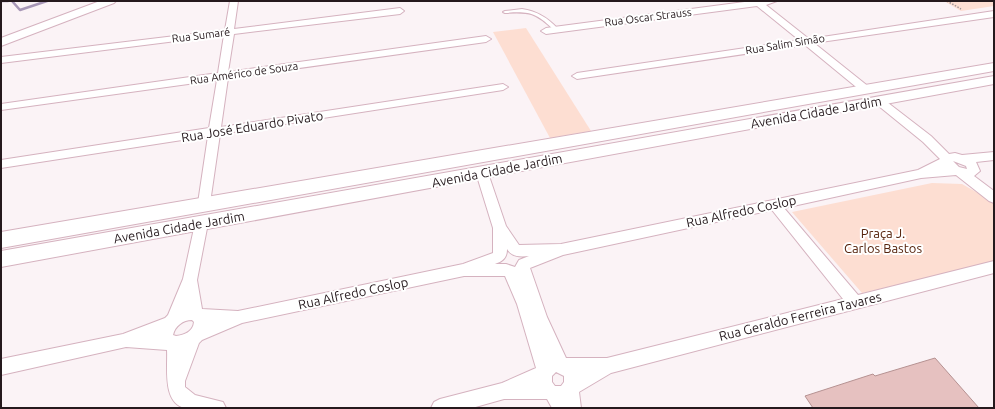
<svg xmlns="http://www.w3.org/2000/svg" width="995" height="409" viewBox="0 0 995 409" font-family="Ubuntu,sans-serif">
<style>
.green{fill:#fdded2}
.lines{fill:none;stroke-linecap:round;stroke-linejoin:round}
.stream{stroke:#a796b6;stroke-width:2.5}
.building{fill:#e6c1c0;stroke:#b69292}
.service-casing{stroke:#d5b2bf;stroke-width:2}
.minor-casing{stroke:#d5b2bf;stroke-width:2}
.tertiary-casing{stroke:#d5b2bf;stroke-width:2}
.secondary-casing{stroke:#d5b2bf;stroke-width:2}
.path{stroke:#a09699;stroke-width:1.5;stroke-dasharray:1.5 1.5;stroke-linecap:butt}
.service{fill:#fff;fill-rule:evenodd}
.minor{fill:#fff;fill-rule:evenodd}
.tertiary{fill:#fff;fill-rule:evenodd}
.secondary{fill:#fff;fill-rule:evenodd}
.labels{text-anchor:middle;stroke-width:4;stroke-linejoin:round;paint-order:stroke}
.far-street-label{font-size:11px;fill:#25191d;stroke:#fff}
.street-label{font-size:13px;fill:#25191d;stroke:#fff}
.park-label{font-size:13px;fill:#56240d;stroke:#fff}
</style>
<rect width="100%" height="100%" fill="#fbf3f6"/>
<g class="green">
<path d="M 944,1 L 994,1 L 994,6 L 961,11 Z"/>
<path d="M 526,28 L 591,131 L 550,138 L 493,32 Z"/>
<path d="M 932,183 L 962,184 L 994,202 L 994,262 L 862,293 L 792,212 Z"/>
</g>
<g class="lines">
<g class="stream">
<path d="M 1,1 L 8,1"/>
<path d="M 12,1 L 20,10 L 47,1"/>
</g>
</g>
<path class="building" d="M 935,358 L 979,408 L 813,408 L 805,396 L 873,374 L 875,376 Z"/>
<g class="lines">
<defs>
<path id="service" d="M 522,9 C 537,11 548,18 558,29 L 554,30 C 536,13 530,11 505,13 L 503,12 L 505,11 Z"/>
<g id="minor">
<path d="M 230,1 L 238,1 L 234,29 L 400,8 L 404,11 L 400,14 L 234,34 L 228,72 L 486,36 L 491,39 L 486,42 L 228,78 L 221,127 L 503,84 L 508,87 L 503,90 L 220,134 L 210,203 L 209,206 L 199,206 L 198,203 L 208,136 L 1,168 L 1,160 L 209,128 L 217,80 L 1,110 L 1,104 L 218,73 L 224,35 L 1,63 L 1,57 L 225,30 Z"/>
<path d="M 752,1 L 777,1 L 766,5 L 809,39 L 994,11 L 994,17 L 814,43 L 869,87 L 870,89 L 869,91 L 861,91 L 805,45 L 577,79 L 572,76 L 577,73 L 799,40 L 757,6 L 546,34 L 541,31 L 546,28 Z"/>
<path d="M 879,98 L 883,99 L 931,136 L 949,154 L 955,153 L 962,155 L 994,152 L 994,160 L 976,162 L 980,171 L 974,176 L 994,191 L 994,203 L 989,201 L 956,175 L 921,178 L 784,208 L 858,295 L 994,261 L 994,273 L 611,373 L 579,392 L 581,408 L 552,408 L 547,399 L 504,399 L 472,408 L 431,408 L 434,402 L 440,399 L 502,383 L 536,368 L 517,304 L 505,276 L 464,276 L 242,323 L 202,340 L 199,343 L 185,381 L 185,387 L 195,395 L 223,402 L 226,408 C 213,408 197,409 185,408 C 162,403 168,367 167,350 L 126,347 L 1,375 L 1,359 L 123,334 L 165,318 L 168,315 L 183,279 L 196,219 L 201,218 L 206,219 L 208,223 L 197,280 L 202,309 L 238,311 L 463,264 L 493,253 L 493,228 L 476,173 L 478,170 L 486,170 L 488,173 L 506,226 L 519,245 L 561,244 L 918,170 L 940,159 L 923,142 L 875,103 L 874,101 ZM 953,161 L 966,166 L 967,169 L 959,167 ZM 772,210 L 843,299 L 607,358 L 566,358 L 547,317 L 530,268 L 563,255 ZM 507,249 C 512,257 520,257 529,256 L 519,260 L 515,267 L 506,264 L 495,264 C 503,261 507,258 507,249 ZM 192,320 L 194,322 C 193,332 184,335 176,336 L 173,335 C 175,326 183,320 192,320 ZM 556,372 L 564,376 L 564,382 L 561,386 L 555,386 L 552,382 L 552,376 Z"/>
</g>
<path id="tertiary" d="M 100,1 L 116,1 L 114,3 L 1,46 L 1,38 Z"/>
<g id="secondary">
<path d="M 994,63 L 994,71 L 1,248 L 1,232 Z"/>
<path d="M 994,76 L 994,84 L 1,267 L 1,251 Z"/>
</g>
</defs>
<use href="#service" class="service-casing"/>
<use href="#minor" class="minor-casing"/>
<use href="#tertiary" class="tertiary-casing"/>
<use href="#secondary" class="secondary-casing"/>
<path class="path" d="M 947,1 L 961,9"/>
<use href="#service" class="service"/>
<use href="#minor" class="minor"/>
<use href="#tertiary" class="tertiary"/>
<use href="#secondary" class="secondary"/>
</g>
<g class="labels">
<g class="far-street-label">
<text transform="translate(648 17) rotate(-7)" y="4">Rua Oscar Strauss</text>
<text transform="translate(201 35) rotate(-7)" y="4">Rua Sumaré</text>
<text transform="translate(785 44) rotate(-9)" y="4">Rua Salim Simão</text>
<text transform="translate(244 73) rotate(-8)" y="4">Rua Américo de Souza</text>
</g>
<g class="street-label">
<text transform="translate(816 112) rotate(-10)" y="5">Avenida Cidade Jardim</text>
<text transform="translate(252 126) rotate(-9)" y="5">Rua José Eduardo Pivato</text>
<text transform="translate(497 170) rotate(-11)" y="5">Avenida Cidade Jardim</text>
<text transform="translate(741 211) rotate(-12)" y="5">Rua Alfredo Coslop</text>
<text transform="translate(179 227) rotate(-10)" y="5">Avenida Cidade Jardim</text>
<text transform="translate(353 293) rotate(-12)" y="5">Rua Alfredo Coslop</text>
<text transform="translate(800 316) rotate(-14)" y="5">Rua Geraldo Ferreira Tavares</text>
</g>
<g class="park-label">
<text x="883" y="238">Praça J.<tspan x="883" dy="15">Carlos Bastos</tspan></text>
</g>
</g>
<rect width="995" height="409" fill="none" stroke="#25191d" stroke-width="4"/>
</svg>
